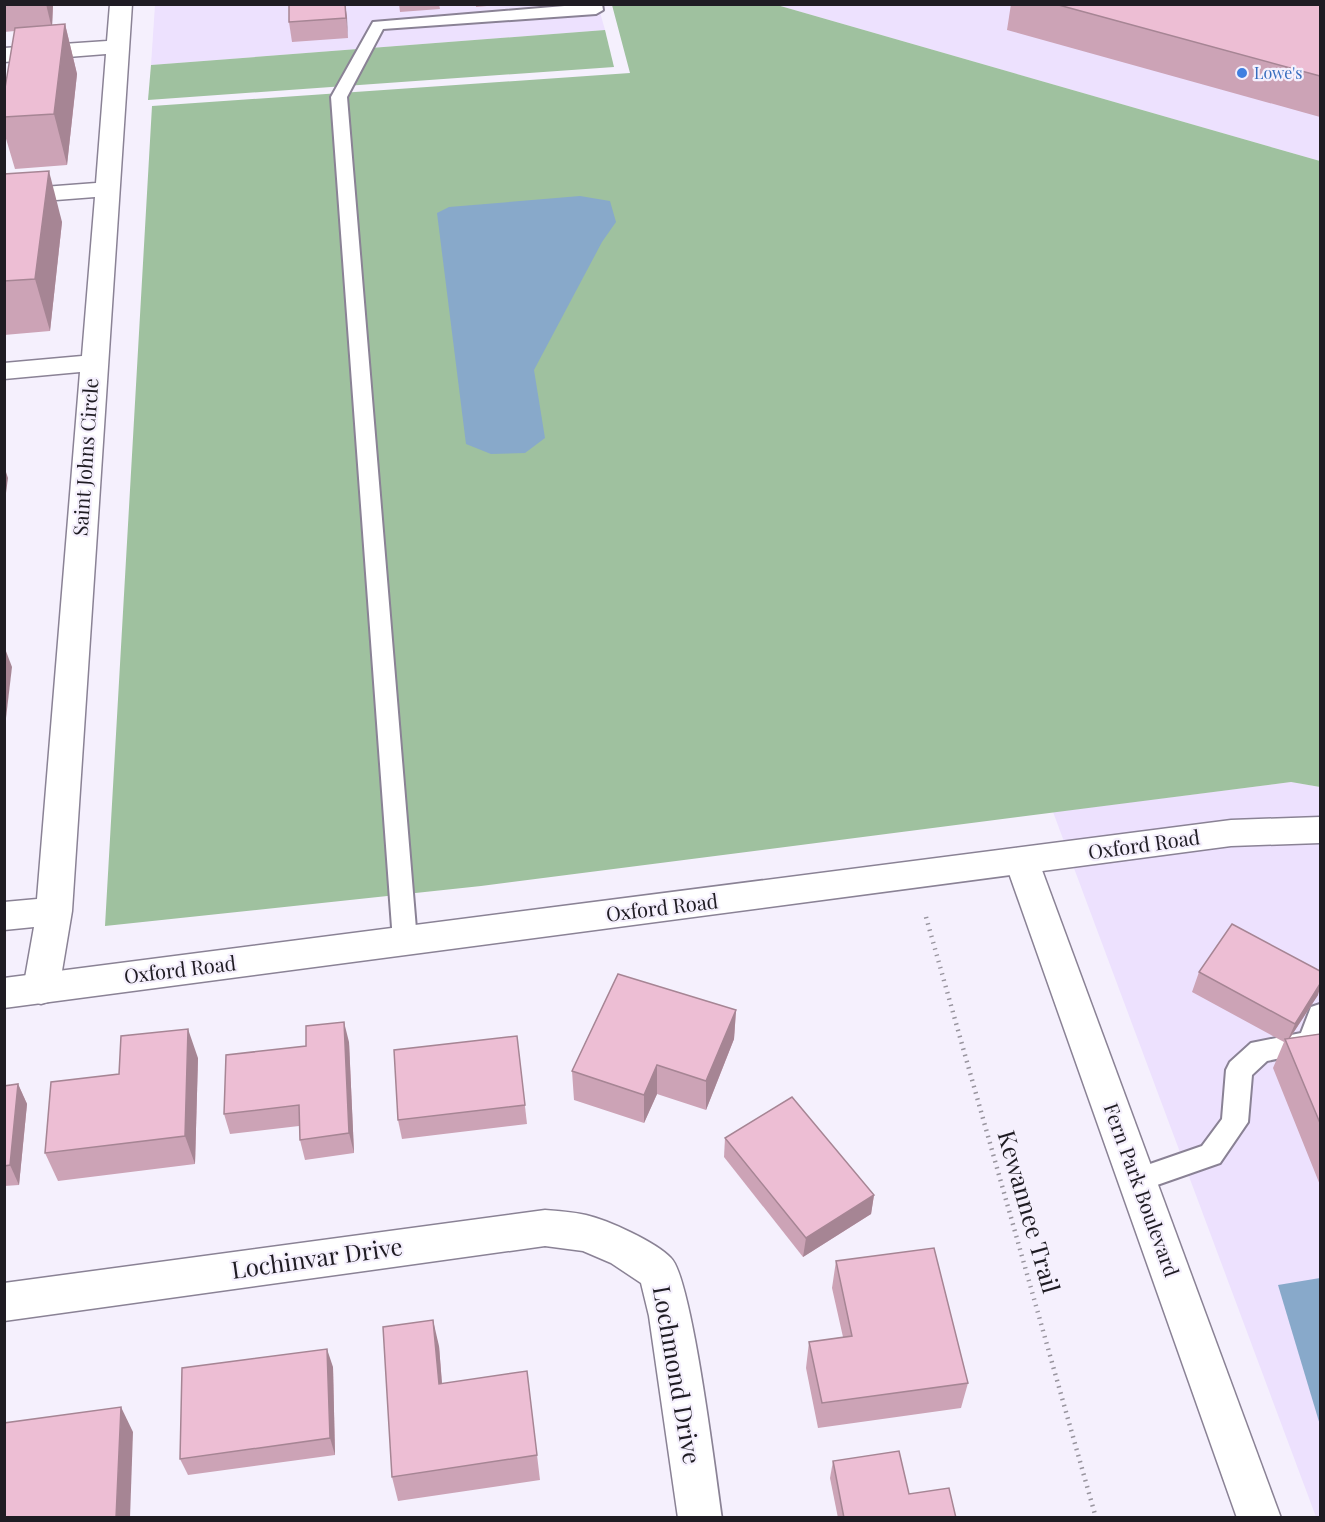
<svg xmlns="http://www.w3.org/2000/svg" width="1325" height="1522" viewBox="0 0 1325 1522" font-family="'Playfair Display',serif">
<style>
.built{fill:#ede1fe}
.forest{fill:#9fc19f}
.water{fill:#88a9ca}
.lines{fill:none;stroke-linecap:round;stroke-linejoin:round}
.service-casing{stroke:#8a8295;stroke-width:4}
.minor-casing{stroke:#8a8295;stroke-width:3}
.tertiary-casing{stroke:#8a8295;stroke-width:3}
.path-far1{stroke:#98949e;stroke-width:3;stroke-dasharray:1 3;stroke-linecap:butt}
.path{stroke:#98949e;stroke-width:4.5;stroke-dasharray:1.5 5;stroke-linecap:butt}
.service{fill:#fff;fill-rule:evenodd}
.minor{fill:#fff;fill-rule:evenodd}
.tertiary{fill:#fff;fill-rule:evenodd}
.wall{fill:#cca3b6}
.shaded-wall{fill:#a68594}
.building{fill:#edbed4;stroke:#a68594;stroke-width:1.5}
.shop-dot{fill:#3f7fe0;stroke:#f5f0fd;stroke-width:2}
.labels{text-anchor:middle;stroke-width:4.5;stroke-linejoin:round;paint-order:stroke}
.far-shop-label{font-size:16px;fill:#366cbe;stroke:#f5f0fd;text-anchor:start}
.street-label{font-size:20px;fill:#1f1c23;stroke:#f5f0fd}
.near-street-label{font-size:24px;fill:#1f1c23;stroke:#f5f0fd}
</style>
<rect width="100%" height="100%" fill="#f5f0fd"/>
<g class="built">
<path d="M 155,5 L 598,5 L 605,30 L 151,65 Z"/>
<path d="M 777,5 L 1320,5 L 1320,161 Z"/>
<path d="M 1291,782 L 1320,787 L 1320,1517 L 1316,1517 L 1053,812 Z"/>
</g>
<g class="forest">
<path d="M 612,5 L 777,5 L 1320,161 L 1320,787 L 1291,782 L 481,886 L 105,926 L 152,106 L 630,73 Z"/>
<path d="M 605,30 L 614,67 L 148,100 L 151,65 Z"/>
</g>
<g class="water">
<path d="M 580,196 L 610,201 L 616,222 L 602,242 L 534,370 L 545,438 L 525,453 L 491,454 L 466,444 L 437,213 L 449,207 Z"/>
<path d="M 1320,1278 L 1320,1425 L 1278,1285 Z"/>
</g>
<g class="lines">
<defs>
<g id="service">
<path d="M 588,4 L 602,4 L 603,10 L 596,14 L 383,29 L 347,97 L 417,941 L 414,948 L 405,951 L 396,948 L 393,941 L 331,97 L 373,22 Z"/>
<path d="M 1320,1004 L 1319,1050 L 1267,1061 L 1252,1075 L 1248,1122 L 1220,1163 L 1137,1192 L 1127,1188 L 1124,1180 L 1127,1172 L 1202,1146 L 1222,1119 L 1226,1070 L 1230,1062 L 1251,1043 L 1301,1033 L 1311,1007 Z"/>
</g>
<g id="minor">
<path d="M 110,4 L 132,4 L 72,911 L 59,989 L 54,1000 L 41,1004 L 28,1000 L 23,989 L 34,927 L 4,930 L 4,902 L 37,899 L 80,372 L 4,379 L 4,363 L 82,356 L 95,197 L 4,204 L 4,190 L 96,183 L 106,54 L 4,62 L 4,48 L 107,41 Z"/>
<path d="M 1022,849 L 1034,852 L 1039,862 L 1281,1518 L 1237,1518 L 1005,862 L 1010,852 Z"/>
<path d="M 545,1210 C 558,1211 573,1212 586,1215 C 608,1220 656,1242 671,1258 C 692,1278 716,1477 722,1518 L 678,1518 L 649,1316 L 641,1283 L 611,1263 L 583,1251 L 545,1246 L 4,1321 L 4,1283 Z"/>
</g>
<path id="tertiary" d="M 1320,817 L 1320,843 L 1231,846 L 4,1008 L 4,978 L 1231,820 Z"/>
</defs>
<use href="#service" class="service-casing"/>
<use href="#minor" class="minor-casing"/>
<use href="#tertiary" class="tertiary-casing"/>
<path class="path-far1" d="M 258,4 L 289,4"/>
<path class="path" d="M 926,917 L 1096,1518"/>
<use href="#service" class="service"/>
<use href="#minor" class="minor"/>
<use href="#tertiary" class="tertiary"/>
</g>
<g class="wall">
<path d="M 4,4 L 53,4 L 52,25 L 65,24 L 77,74 L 67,165 L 15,169 L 4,132 L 4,94 L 15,31 L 4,32 Z"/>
<path d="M 345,4 L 348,38 L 292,42 L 289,22 Z"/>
<path d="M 399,4 L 439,4 L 440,9 L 400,12 Z"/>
<path d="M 476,4 L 509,4 L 476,7 Z"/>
<path d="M 1011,4 L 1320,4 L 1320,117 L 1007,30 Z"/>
<path d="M 4,174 L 62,222 L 50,331 L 4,335 Z"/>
<path d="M 1199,972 L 1318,995 L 1290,1038 L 1320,1034 L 1320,1185 L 1273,1068 L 1284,1042 L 1192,992 Z"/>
<path d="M 736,1010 L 734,1039 L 706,1110 L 657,1094 L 644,1123 L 574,1100 L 572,1071 Z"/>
<path d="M 517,1036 L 527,1124 L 402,1139 L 398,1120 Z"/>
<path d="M 349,1042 L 354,1153 L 305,1160 L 300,1140 L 299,1126 L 230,1134 L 224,1114 Z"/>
<path d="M 198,1058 L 195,1164 L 58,1181 L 45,1153 L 119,1074 Z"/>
<path d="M 18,1084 L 27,1104 L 19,1185 L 4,1186 L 4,1086 Z"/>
<path d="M 725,1138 L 874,1195 L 871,1214 L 803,1257 L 724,1157 Z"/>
<path d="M 836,1261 L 968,1383 L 961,1408 L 818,1428 L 806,1368 L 809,1342 L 843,1337 L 832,1288 Z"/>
<path d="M 439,1346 L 442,1384 L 537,1455 L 540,1480 L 398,1501 L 392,1477 Z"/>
<path d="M 333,1367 L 335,1455 L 188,1475 L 180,1459 Z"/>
<path d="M 833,1461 L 909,1494 L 956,1518 L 838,1518 L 830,1478 Z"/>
</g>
<g class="shaded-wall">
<path d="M 46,4 L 53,4 L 52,29 Z"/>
<path d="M 345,4 L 347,17 L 348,38 L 346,18 Z"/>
<path d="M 65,24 L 77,74 L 67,165 L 54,114 Z"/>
<path d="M 49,171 L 62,222 L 50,331 L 35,279 Z"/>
<path d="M 4,466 L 8,478 L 4,508 Z"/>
<path d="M 4,646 L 12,667 L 4,735 Z"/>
<path d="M 1320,984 L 1320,988 L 1318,995 L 1286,1044 L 1295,1024 Z"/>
<path d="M 736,1010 L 734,1039 L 706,1110 L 706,1081 Z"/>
<path d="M 344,1022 L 349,1042 L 354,1153 L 349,1133 Z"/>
<path d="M 188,1029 L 198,1058 L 195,1164 L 185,1136 Z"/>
<path d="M 657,1065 L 657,1094 L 644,1123 L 644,1095 Z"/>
<path d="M 18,1084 L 27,1104 L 19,1185 L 10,1165 Z"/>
<path d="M 874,1195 L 871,1214 L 803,1257 L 806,1238 Z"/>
<path d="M 433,1320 L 439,1346 L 444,1410 L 439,1384 Z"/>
<path d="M 327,1349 L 333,1367 L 335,1455 L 330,1438 Z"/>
<path d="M 121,1407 L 133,1432 L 130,1518 L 116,1518 Z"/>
</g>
<g class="building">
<path d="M 289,4 L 345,4 L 346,18 L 289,22 Z"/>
<path d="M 1055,4 L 1320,4 L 1320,76 Z"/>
<path d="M 65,24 L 54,114 L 4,117 L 4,94 L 15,28 Z"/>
<path d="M 49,171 L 35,279 L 4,281 L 4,174 Z"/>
<path d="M 1232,924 L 1320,971 L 1320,984 L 1295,1024 L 1199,972 Z"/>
<path d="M 618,974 L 736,1010 L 706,1081 L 657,1065 L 644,1095 L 572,1071 Z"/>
<path d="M 344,1022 L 349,1133 L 300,1140 L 299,1105 L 224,1114 L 226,1055 L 306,1046 L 306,1026 Z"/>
<path d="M 188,1029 L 185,1136 L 45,1153 L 51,1082 L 119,1074 L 121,1036 Z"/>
<path d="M 1320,1034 L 1320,1123 L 1285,1039 Z"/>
<path d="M 517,1036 L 525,1105 L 398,1120 L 394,1050 Z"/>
<path d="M 18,1084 L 10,1165 L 4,1166 L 4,1086 Z"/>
<path d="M 792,1097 L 874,1195 L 806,1238 L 725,1138 Z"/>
<path d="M 934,1248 L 968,1383 L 822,1403 L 809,1342 L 852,1336 L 836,1261 Z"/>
<path d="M 433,1320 L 439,1384 L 527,1371 L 537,1455 L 392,1477 L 383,1327 Z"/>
<path d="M 327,1349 L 330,1438 L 180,1459 L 182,1368 Z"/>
<path d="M 121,1407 L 116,1518 L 4,1518 L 4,1423 Z"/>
<path d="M 899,1451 L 909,1494 L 949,1488 L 956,1518 L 844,1518 L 833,1461 Z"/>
</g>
<circle class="shop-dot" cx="1242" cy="73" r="6"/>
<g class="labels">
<g class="far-shop-label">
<text x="1254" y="79">Lowe's</text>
</g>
<g class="street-label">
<text transform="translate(86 457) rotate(-86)" y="7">Saint Johns Circle</text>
<text transform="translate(1144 845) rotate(-8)" y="7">Oxford Road</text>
<text transform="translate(662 908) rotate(-7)" y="7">Oxford Road</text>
<text transform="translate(180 970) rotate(-7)" y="7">Oxford Road</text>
<text transform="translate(1141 1190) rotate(70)" y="7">Fern Park Boulevard</text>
</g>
<g class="near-street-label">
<text transform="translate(1028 1212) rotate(74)" y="8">Kewannee Trail</text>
<text transform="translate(317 1259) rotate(-8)" y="8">Lochinvar Drive</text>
<text transform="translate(676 1375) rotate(80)" y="8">Lochmond Drive</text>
</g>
</g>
<rect width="1325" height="1522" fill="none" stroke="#1f1c23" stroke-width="12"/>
</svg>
